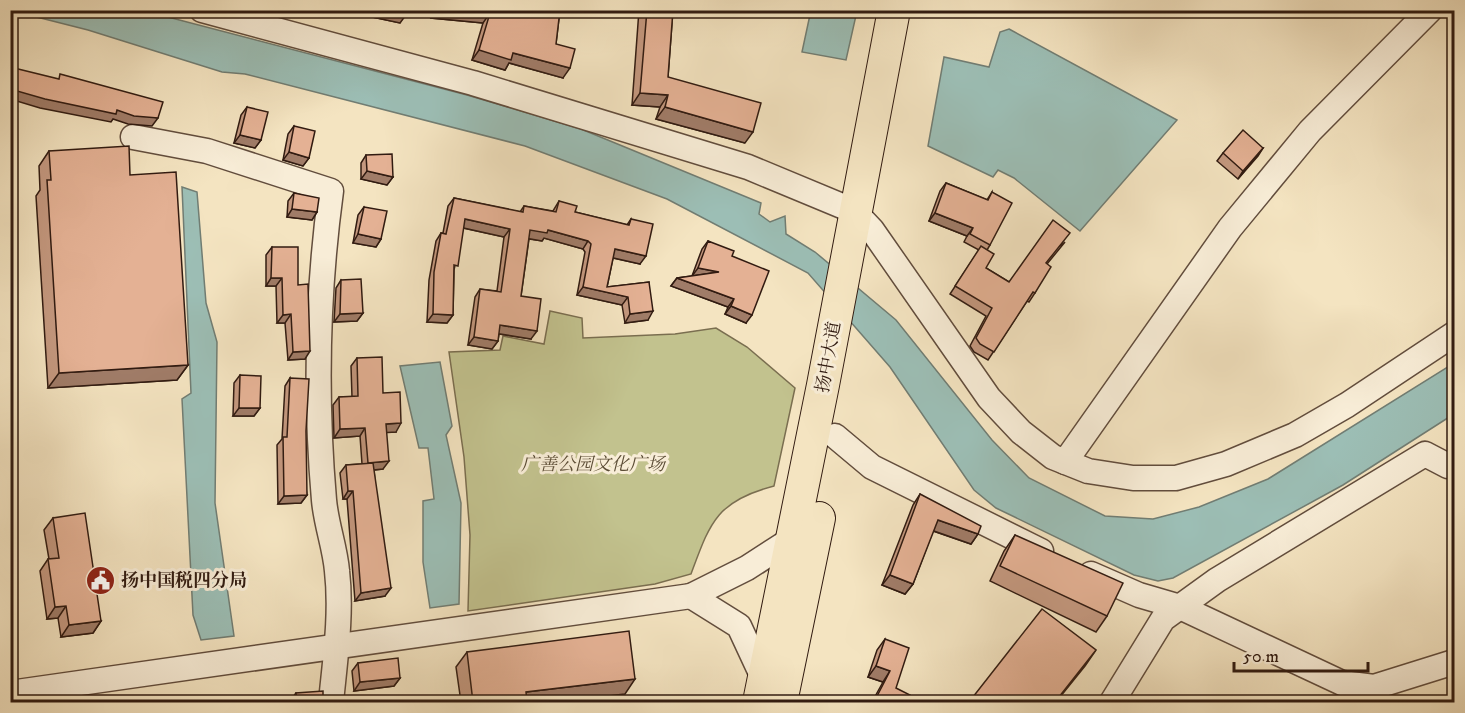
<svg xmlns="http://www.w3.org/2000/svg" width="1465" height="713" viewBox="0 0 1465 713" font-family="'IM FELL DW Pica','Noto Serif SC',serif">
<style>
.green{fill:#c2c28e;stroke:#7a6e50;stroke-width:1.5}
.water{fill:#9cbeb5;stroke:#717d73;stroke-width:1.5}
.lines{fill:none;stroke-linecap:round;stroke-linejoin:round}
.minor-casing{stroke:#624d3d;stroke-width:27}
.major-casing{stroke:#311b11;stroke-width:34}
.minor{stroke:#f8edd7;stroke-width:24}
.major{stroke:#f4e4c1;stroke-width:32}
.wall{fill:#c4987f;stroke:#311b11;stroke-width:1.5}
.shaded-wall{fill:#a07c68;stroke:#311b11;stroke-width:1.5}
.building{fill:#e4b194;stroke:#311b11;stroke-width:1.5}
.labels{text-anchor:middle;stroke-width:6;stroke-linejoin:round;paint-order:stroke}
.street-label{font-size:18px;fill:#311b11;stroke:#f8edd7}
.park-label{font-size:18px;font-style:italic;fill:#5c4d36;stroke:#f8edd7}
.poi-label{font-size:18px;font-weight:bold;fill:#311b11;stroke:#f8edd7;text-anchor:start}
</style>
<rect width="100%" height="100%" fill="#f4e4c1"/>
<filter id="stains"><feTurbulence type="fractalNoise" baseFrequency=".00333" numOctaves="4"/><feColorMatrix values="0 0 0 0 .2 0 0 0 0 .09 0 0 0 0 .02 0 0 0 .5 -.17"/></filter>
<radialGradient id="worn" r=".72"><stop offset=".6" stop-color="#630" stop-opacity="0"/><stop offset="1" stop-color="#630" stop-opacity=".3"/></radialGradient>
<path class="green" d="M 550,311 L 582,318 L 583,338 L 675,334 L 716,328 L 747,347 L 795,388 L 774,486 C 716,501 710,523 691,574 L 655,584 L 468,611 L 470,535 L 464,457 L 449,352 L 500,350 L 503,336 L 544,344 Z"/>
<g class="water">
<path d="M 811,10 L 857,11 L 846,60 L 802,52 Z"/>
<path d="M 13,11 L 145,11 L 467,95 L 581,129 L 761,203 L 759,214 L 770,222 L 785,216 L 786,234 L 815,252 L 896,320 L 992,440 L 1029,478 L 1105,516 L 1153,519 L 1199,507 L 1268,479 L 1454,363 L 1454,414 L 1343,485 L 1173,578 L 1158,581 L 1134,575 L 996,508 L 974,490 L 890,367 L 808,273 L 667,199 L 525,146 L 245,74 L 222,72 L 88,30 Z"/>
<path d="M 1009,29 L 1177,120 L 1080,231 L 1014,178 L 998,170 L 993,177 L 928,146 L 944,57 L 989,67 L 1000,32 Z"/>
<path d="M 182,187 L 197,192 L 206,303 L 217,342 L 215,503 L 234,636 L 201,640 L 193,615 L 182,399 L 191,393 Z"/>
<path d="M 440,362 L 452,426 L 446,435 L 461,503 L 459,604 L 430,608 L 423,562 L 423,501 L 434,499 L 428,448 L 419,448 L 400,366 Z"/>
</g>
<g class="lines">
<defs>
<g id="minor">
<path d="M 202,10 L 473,83 L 748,167 L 854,211 L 872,230 L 989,398 L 1021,432 L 1053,457 L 1088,471 L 1133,478 L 1176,478 L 1226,464 L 1295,435 L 1347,405 L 1454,334"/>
<path d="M 133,137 L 207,151 L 331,191 C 317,294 315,396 324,500 C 326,524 335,547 337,571 C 342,614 335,660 331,702"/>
<path d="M 835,436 L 872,467 L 1041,551"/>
<path d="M 1065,462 L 1230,228 L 1310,131 L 1430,10"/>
<path d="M 1091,574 L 1139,595 L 1180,607 L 1342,683 L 1374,687 L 1454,662"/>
<path d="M 691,596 L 739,626 L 766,684"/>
<path d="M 10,693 L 691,596 L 747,568 L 792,539"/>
<path d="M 1112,702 L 1163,619 L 1217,580 L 1425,454 L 1448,466 L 1454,463"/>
</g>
<g id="major">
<path d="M 759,702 L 823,385 L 894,10"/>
<path d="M 781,702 L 819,518"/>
</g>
</defs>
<use href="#minor" class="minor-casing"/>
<use href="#major" class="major-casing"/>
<use href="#minor" class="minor"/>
<use href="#major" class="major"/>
</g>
<g class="wall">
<path d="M 373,10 L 407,10 L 400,23 L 372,17 Z"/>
<path d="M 432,10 L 560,10 L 556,44 L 563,78 L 509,63 L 505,70 L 472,60 L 483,23 L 431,18 Z"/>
<path d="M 639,10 L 673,10 L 668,77 L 745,143 L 656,119 L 660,107 L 632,105 Z"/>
<path d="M 247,107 L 261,140 L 255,148 L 234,143 L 241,115 Z"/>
<path d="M 294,126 L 309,158 L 303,166 L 283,160 L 288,134 Z"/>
<path d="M 1263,148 L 1238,179 L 1217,161 L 1223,153 Z"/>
<path d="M 49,151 L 130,175 L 188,365 L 177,380 L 48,388 L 36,196 L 40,190 L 39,166 Z"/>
<path d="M 366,155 L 393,177 L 387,185 L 361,179 L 361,163 Z"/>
<path d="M 946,183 L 987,200 L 992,192 L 990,245 L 987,250 L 986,268 L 1009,282 L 1065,242 L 1047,264 L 1035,293 L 1029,302 L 1027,301 L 988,360 L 974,352 L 970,346 L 986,316 L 950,294 L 979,250 L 964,242 L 967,236 L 929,221 L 940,191 Z"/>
<path d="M 294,193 L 317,212 L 312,220 L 287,217 L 288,201 Z"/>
<path d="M 454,198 L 520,212 L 524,206 L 553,211 L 559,201 L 575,212 L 627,225 L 631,219 L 640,264 L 613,258 L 607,287 L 649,282 L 648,320 L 625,323 L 622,305 L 577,295 L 585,252 L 583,249 L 544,238 L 542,241 L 529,239 L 521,296 L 531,339 L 499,334 L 498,341 L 492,349 L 468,345 L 475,297 L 480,289 L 497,291 L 504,237 L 463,228 L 454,270 L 453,315 L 447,323 L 427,322 L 429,280 L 436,241 L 441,233 L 443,233 L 448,206 Z"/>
<path d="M 364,207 L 381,239 L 376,247 L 353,243 L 358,215 Z"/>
<path d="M 708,241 L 732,256 L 746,323 L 725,314 L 728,307 L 671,286 L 677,278 L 692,276 L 702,249 Z"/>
<path d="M 272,247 L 298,285 L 305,359 L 288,360 L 285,323 L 277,323 L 276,286 L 266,286 L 266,255 Z"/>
<path d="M 341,280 L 363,313 L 357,321 L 334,322 L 336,288 Z"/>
<path d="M 357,358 L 383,393 L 396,432 L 386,432 L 383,469 L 374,470 L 385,596 L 355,601 L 347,499 L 343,499 L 340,473 L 346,465 L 362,464 L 360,436 L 334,438 L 333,405 L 339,397 L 352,397 L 351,366 Z"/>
<path d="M 240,375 L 260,408 L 254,416 L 233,416 L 234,383 Z"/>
<path d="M 290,378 L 307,495 L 301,503 L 278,504 L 277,445 L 282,439 L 285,386 Z"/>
<path d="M 920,494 L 978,534 L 971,544 L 933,531 L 913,584 L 905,594 L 882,585 L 913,505 Z"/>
<path d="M 53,518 L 101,621 L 93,633 L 61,637 L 58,618 L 47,619 L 40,571 L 48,559 L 49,559 L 44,530 Z"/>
<path d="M 1015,535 L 1107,616 L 1096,632 L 990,581 L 1004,551 Z"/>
<path d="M 885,639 L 896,688 L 906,702 L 872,702 L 883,682 L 868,677 L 877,650 Z"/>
<path d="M 467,652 L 625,694 L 554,702 L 461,702 L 456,667 Z"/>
<path d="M 358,663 L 400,678 L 394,686 L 354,691 L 352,671 Z"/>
<path d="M 296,693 L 323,702 L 290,702 L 290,701 Z"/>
</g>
<g class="shaded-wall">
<path d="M 305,10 L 325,10 L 322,14 Z"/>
<path d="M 327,10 L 356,10 L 355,13 Z"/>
<path d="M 377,10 L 384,10 L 406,15 L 400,23 L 372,17 Z"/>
<path d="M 436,10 L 462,10 L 490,13 L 483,23 L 431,18 Z"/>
<path d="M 479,50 L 513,53 L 570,68 L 563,78 L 509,63 L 505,70 L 472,60 Z"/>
<path d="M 10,89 L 117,110 L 158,118 L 152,126 L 128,124 L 113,119 L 111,122 L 40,108 L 10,99 Z"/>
<path d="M 640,93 L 668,95 L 660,107 L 632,105 Z"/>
<path d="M 665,107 L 753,132 L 745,143 L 656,119 Z"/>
<path d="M 240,135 L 261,140 L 255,148 L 234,143 Z"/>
<path d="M 1263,148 L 1258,156 L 1238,179 L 1243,171 Z"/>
<path d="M 289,152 L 309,158 L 303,166 L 283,160 Z"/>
<path d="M 367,171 L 393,177 L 387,185 L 361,179 Z"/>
<path d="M 292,209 L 317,212 L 312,220 L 287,217 Z"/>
<path d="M 935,213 L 973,228 L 967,236 L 929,221 Z"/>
<path d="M 465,219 L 510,229 L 504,237 L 459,227 Z"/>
<path d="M 530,230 L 548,230 L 588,241 L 583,249 L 544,238 L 542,241 L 525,238 Z"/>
<path d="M 358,234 L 381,239 L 376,247 L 353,243 Z"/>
<path d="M 615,249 L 646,256 L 640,264 L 609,257 Z"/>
<path d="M 698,268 L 719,272 L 692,276 Z"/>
<path d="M 271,278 L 282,278 L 276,286 L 266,286 Z"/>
<path d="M 677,278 L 734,299 L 728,307 L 671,286 Z"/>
<path d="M 583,287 L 628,297 L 622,305 L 577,295 Z"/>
<path d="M 731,306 L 752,315 L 746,323 L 725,314 Z"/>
<path d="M 653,311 L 648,320 L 625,323 L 630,314 Z"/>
<path d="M 363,313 L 357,321 L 334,322 L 340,314 Z"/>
<path d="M 291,314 L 285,323 L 277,323 L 283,315 Z"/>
<path d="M 433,314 L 453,315 L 447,323 L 427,322 Z"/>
<path d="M 500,325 L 537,331 L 531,339 L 494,333 Z"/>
<path d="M 474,337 L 498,341 L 492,349 L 468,345 Z"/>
<path d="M 310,351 L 305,359 L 288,360 L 293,352 Z"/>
<path d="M 188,365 L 177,380 L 48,388 L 59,373 Z"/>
<path d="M 239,408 L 260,408 L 254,416 L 233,416 Z"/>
<path d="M 401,423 L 396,432 L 380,433 L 386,424 Z"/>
<path d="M 365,428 L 360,436 L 334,438 L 340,429 Z"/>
<path d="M 389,461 L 383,469 L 363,471 L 368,463 Z"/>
<path d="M 348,491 L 353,491 L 347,499 L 343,499 Z"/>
<path d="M 307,495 L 301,503 L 278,504 L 284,496 Z"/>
<path d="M 938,520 L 978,534 L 971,544 L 931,530 Z"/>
<path d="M 890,575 L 913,584 L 905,594 L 882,585 Z"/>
<path d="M 391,588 L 385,596 L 355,601 L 361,593 Z"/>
<path d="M 66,606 L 58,618 L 47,619 L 55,607 Z"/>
<path d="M 101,621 L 93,633 L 61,637 L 69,625 Z"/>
<path d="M 1096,650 L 1085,666 L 1056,702 L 1055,702 Z"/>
<path d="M 876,666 L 890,671 L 883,682 L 868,677 Z"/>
<path d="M 400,678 L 394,686 L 354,691 L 360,682 Z"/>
<path d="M 635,679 L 625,694 L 554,702 L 519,702 L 526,692 Z"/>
</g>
<g class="building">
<path d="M 384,10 L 407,10 L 406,15 Z"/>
<path d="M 462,10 L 560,10 L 556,44 L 575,49 L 570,68 L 513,53 L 511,60 L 479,50 L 490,13 Z"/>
<path d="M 647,10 L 673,10 L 668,77 L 761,103 L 753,132 L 665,107 L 668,95 L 640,93 Z"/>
<path d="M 10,67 L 59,79 L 60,74 L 163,102 L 158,118 L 134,116 L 117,110 L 116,114 L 45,99 L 10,89 Z"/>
<path d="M 247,107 L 268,112 L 261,140 L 240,135 Z"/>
<path d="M 294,126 L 315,131 L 309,158 L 289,152 Z"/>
<path d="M 1243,130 L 1263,148 L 1243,171 L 1223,153 Z"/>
<path d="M 129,146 L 130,175 L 176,172 L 188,365 L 59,373 L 47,180 L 51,180 L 49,151 Z"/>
<path d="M 392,154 L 393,177 L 367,171 L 366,155 Z"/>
<path d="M 946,183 L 988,200 L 992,192 L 1012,203 L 990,245 L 970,234 L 973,228 L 935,213 Z"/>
<path d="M 294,193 L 319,198 L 317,212 L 292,209 Z"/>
<path d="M 454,198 L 523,212 L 524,206 L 556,212 L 559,201 L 577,206 L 575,212 L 629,225 L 631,219 L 653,224 L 646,256 L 615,249 L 607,287 L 649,282 L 653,311 L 630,314 L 628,297 L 583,287 L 591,244 L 588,241 L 548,230 L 547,233 L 530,230 L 521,296 L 541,299 L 537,331 L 500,325 L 498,341 L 474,337 L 480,289 L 501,292 L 510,229 L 465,219 L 458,266 L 454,265 L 453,315 L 433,314 L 434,272 L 441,233 L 446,234 Z"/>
<path d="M 364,207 L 387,211 L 381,239 L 358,234 Z"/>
<path d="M 1053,220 L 1070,233 L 1046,263 L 1051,267 L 1035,293 L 1033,292 L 994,352 L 980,344 L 976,338 L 992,308 L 955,286 L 981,246 L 994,254 L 986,268 L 1009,282 Z"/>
<path d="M 708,241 L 734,251 L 732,256 L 769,271 L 752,315 L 731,306 L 734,299 L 677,278 L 719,272 L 698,268 Z"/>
<path d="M 272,247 L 298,247 L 298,285 L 308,284 L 310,351 L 293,352 L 291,314 L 283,315 L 282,278 L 271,278 Z"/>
<path d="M 361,279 L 363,313 L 340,314 L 341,280 Z"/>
<path d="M 382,357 L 383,393 L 400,392 L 401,423 L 386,424 L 389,461 L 368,463 L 365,428 L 340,429 L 339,397 L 358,396 L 357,358 Z"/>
<path d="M 240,375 L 261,376 L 260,408 L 239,408 Z"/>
<path d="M 290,378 L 309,379 L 306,431 L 307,495 L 284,496 L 283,437 L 287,437 Z"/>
<path d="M 373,463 L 391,588 L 361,593 L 353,491 L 348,491 L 346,465 Z"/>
<path d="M 920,494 L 981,526 L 978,534 L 938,520 L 913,584 L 890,575 Z"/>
<path d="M 85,513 L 101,621 L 69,625 L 66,606 L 55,607 L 48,559 L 59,558 L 53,518 Z"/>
<path d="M 1015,535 L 1123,583 L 1107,616 L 1000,566 Z"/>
<path d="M 1042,609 L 1096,650 L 1055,702 L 969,702 Z"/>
<path d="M 629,631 L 635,679 L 526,692 L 527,702 L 473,702 L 467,652 Z"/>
<path d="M 885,639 L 909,648 L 896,688 L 910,695 L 906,702 L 874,702 L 890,671 L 876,666 Z"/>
<path d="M 398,658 L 400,678 L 360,682 L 358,663 Z"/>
<path d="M 323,691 L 323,702 L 297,702 L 296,693 Z"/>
</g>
<defs>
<symbol id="civic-disc" viewBox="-11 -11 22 22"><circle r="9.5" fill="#8f2418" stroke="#f8edd7"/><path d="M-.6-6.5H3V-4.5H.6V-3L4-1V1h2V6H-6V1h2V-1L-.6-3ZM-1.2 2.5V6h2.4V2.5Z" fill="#fff"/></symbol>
</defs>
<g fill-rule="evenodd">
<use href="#civic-disc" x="84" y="564" width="33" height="33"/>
</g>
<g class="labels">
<g class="street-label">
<text transform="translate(828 357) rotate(-80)" y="6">扬中大道</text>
</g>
<g class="park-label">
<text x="593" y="470">广善公园文化广场</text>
</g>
<g class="poi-label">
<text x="121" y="586">扬中国税四分局</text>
</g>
</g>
<rect width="1465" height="713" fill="none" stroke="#f4e4c1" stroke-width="36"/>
<rect x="12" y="12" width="1441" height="689" fill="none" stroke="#311b11" stroke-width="3"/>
<rect x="18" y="18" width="1429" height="677" fill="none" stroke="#311b11" stroke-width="1.5"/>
<path d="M1234 662v9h134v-9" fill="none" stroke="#311b11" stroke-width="3"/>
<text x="1243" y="662" font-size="18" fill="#311b11" stroke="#f8edd7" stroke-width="4.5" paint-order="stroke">50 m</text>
<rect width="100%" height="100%" filter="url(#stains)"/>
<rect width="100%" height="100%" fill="url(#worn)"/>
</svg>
